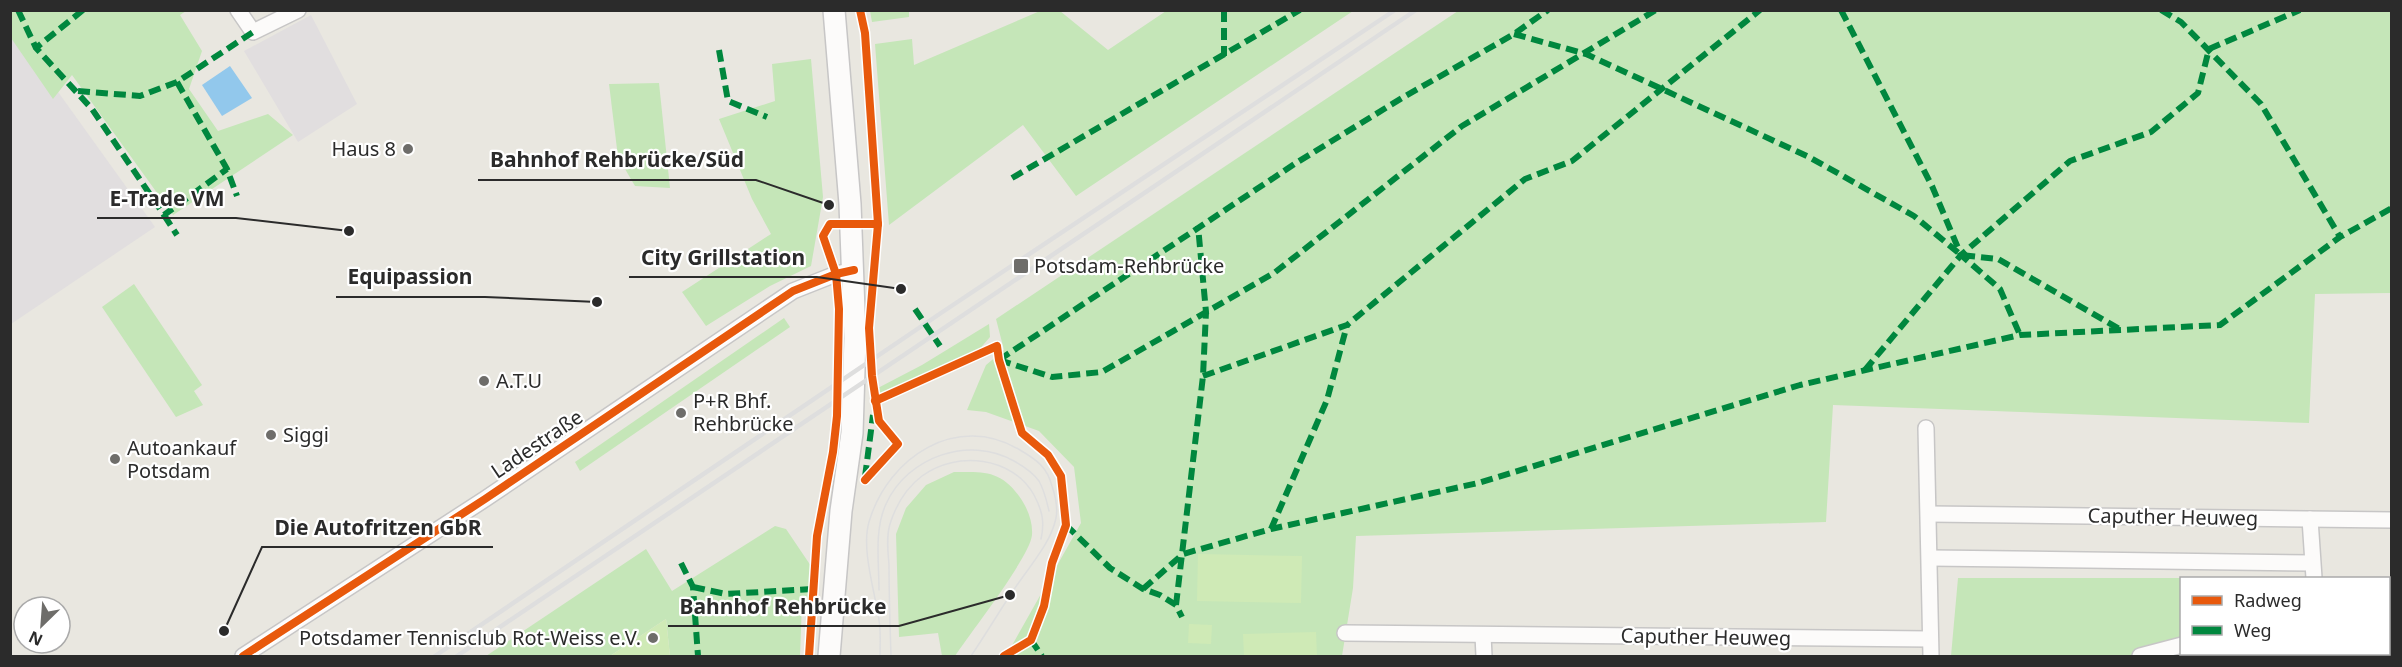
<svg xmlns="http://www.w3.org/2000/svg" width="2402" height="667" viewBox="0 0 2402 667" font-family="'Noto Sans',sans-serif">
<style>
.industrial{fill:#e1dedf}
.green{fill:#c5e6b8}
.pitch{fill:#cfeab6}
.water{fill:#92c8ec}
.lines{fill:none;stroke-linecap:round;stroke-linejoin:round}
.street-casing{stroke:#c7c6c6;stroke-width:18}
.secondary-casing{stroke:#c7c6c6;stroke-width:24}
.street{stroke:#fcfbfa;stroke-width:15}
.secondary{stroke:#fcfbfa;stroke-width:21}
.tram{stroke:#dedede;stroke-width:1.5}
.rail{stroke:#dedede;stroke-width:4.5}
.quiet{stroke:#00873e;stroke-width:6;stroke-dasharray:12 6;stroke-linecap:butt}
.cycleway-casing{stroke:#fff;stroke-width:11}
.cycleway{stroke:#e8590c;stroke-width:8}
.poi-dot{fill:#6e6d6a;stroke:#fff;stroke-width:2}
.labels{text-anchor:middle;stroke-width:4.5;stroke-linejoin:round;paint-order:stroke}
.poi-label{font-size:20px;fill:#2b2b2b;stroke:#fff;text-anchor:start}
.street-label{font-size:20px;fill:#2b2b2b;stroke:#fff}
.leader{fill:none;stroke:#2b2b2b;stroke-width:2}
.callout-dot{fill:#2b2b2b;stroke:#fff;stroke-width:2}
.callout-label{font-size:21px;text-anchor:middle;font-weight:bold;fill:#2b2b2b;stroke:#fff;stroke-width:4.5;stroke-linejoin:round;paint-order:stroke}
</style>
<rect width="100%" height="100%" fill="#e9e7e0"/>
<g class="industrial">
<path d="M 311,15 L 357,104 L 298,142 L 244,51 Z"/>
<path d="M 10,25 L 155,227 L 11,324 L 10,324 Z"/>
</g>
<g class="green">
<path d="M 10,11 L 186,11 L 180,15 L 202,51 L 189,89 L 218,131 L 268,114 L 293,135 L 173,215 L 72,75 L 53,99 L 11,38 Z"/>
<path d="M 870,11 L 909,11 L 909,17 L 872,22 Z"/>
<path d="M 1040,11 L 1060,11 L 1108,50 L 1166,11 L 1353,11 L 1076,196 L 1023,125 L 889,225 L 875,44 L 912,39 L 914,65 Z"/>
<path d="M 1458,11 L 2391,11 L 2391,293 L 2315,294 L 2309,423 L 1833,405 L 1826,522 L 1356,536 L 1353,588 L 1342,656 L 1351,656 L 1006,656 L 1081,523 L 1074,467 L 1039,431 L 986,412 L 967,410 L 986,365 L 1004,350 L 996,319 Z"/>
<path d="M 811,59 L 823,197 L 811,266 L 770,286 L 706,326 L 682,292 L 771,234 L 752,199 L 719,119 L 775,101 L 772,64 Z"/>
<path d="M 659,83 L 670,188 L 635,186 L 618,157 L 609,84 Z"/>
<path d="M 134,284 L 202,385 L 194,391 L 203,405 L 176,417 L 102,307 Z"/>
<path d="M 784,318 L 790,327 L 580,471 L 575,462 Z"/>
<path d="M 989,324 L 990,337 L 977,352 L 881,394 L 877,393 L 876,389 L 922,365 Z"/>
<path d="M 954,472 C 984,472 1000,470 1019,496 C 1027,507 1033,521 1032,535 C 1030,557 970,633 955,656 L 942,656 L 938,633 L 899,637 L 896,534 L 906,508 L 926,485 Z"/>
<path d="M 775,526 L 786,529 L 811,566 L 808,602 L 802,602 L 800,656 L 670,656 L 666,619 L 610,656 L 486,656 L 646,549 L 672,591 Z"/>
<path d="M 1958,578 L 2302,578 L 2182,578 L 2182,654 L 2301,654 L 2301,656 L 1951,656 Z"/>
</g>
<g class="pitch">
<path d="M 1198,554 L 1302,556 L 1301,603 L 1197,601 Z"/>
<path d="M 666,619 L 670,656 L 610,656 Z"/>
<path d="M 1189,624 L 1212,625 L 1211,644 L 1188,643 Z"/>
<path d="M 1316,632 L 1317,656 L 1244,656 L 1243,634 Z"/>
</g>
<path class="water" d="M 230,66 L 252,98 L 222,116 L 202,85 Z"/>
<g class="lines">
<defs>
<g id="street">
<path d="M 238,10 L 253,32 L 298,10"/>
<path d="M 1926,428 L 1931,656"/>
<path d="M 1929,514 L 2392,520"/>
<path d="M 2310,519 L 2314,578"/>
<path d="M 1930,558 L 2312,563"/>
<path d="M 2388,603 L 2392,603"/>
<path d="M 1345,633 L 1930,639"/>
<path d="M 1483,635 L 1484,656"/>
<path d="M 243,656 L 485,499 L 793,291 L 836,274 L 854,270"/>
<path d="M 2140,656 L 2182,645"/>
<path d="M 2275,656 L 2275,654"/>
<path d="M 2316,656 L 2316,654"/>
</g>
<path id="secondary" d="M 829,656 L 841,511 L 852,433 L 855,338 L 850,204 L 834,10"/>
</defs>
<use href="#street" class="street-casing"/>
<use href="#secondary" class="secondary-casing"/>
<use href="#street" class="street"/>
<use href="#secondary" class="secondary"/>
<g class="tram">
<path d="M 879,590 C 879,562 874,530 886,504 C 907,457 969,435 1014,461 C 1023,466 1033,473 1039,481 C 1044,490 1047,502 1049,511"/>
<path d="M 880,656 C 880,645 881,632 879,620 C 875,592 861,549 869,522 C 888,457 957,412 1020,450 C 1037,460 1047,467 1052,486 C 1055,495 1058,508 1056,518 C 1051,543 1029,567 1015,588 C 1000,610 986,634 971,656"/>
<path d="M 891,656 C 890,626 889,596 889,565 C 888,552 886,537 890,524 C 896,505 906,488 922,476 C 957,450 1013,457 1034,495 C 1042,510 1045,522 1041,539"/>
</g>
<g class="rail">
<path d="M 435,656 L 941,313 L 1395,10"/>
<path d="M 457,656 L 1416,10"/>
</g>
<g class="quiet">
<path d="M 18,10 L 36,48"/>
<path d="M 83,10 L 36,48 L 92,109 L 164,215 L 227,169"/>
<path d="M 1224,10 L 1224,56"/>
<path d="M 1841,10 L 1932,186 L 1961,255 L 2000,289 L 2020,335"/>
<path d="M 2161,10 L 2181,22 L 2261,104 L 2340,237"/>
<path d="M 1514,34 L 1586,54 L 1809,157 L 1914,216 L 1961,255 L 1998,259 L 2121,330"/>
<path d="M 719,50 L 728,101 L 767,117"/>
<path d="M 177,82 L 227,169 L 237,196"/>
<path d="M 78,91 L 140,96 L 177,82 L 253,32"/>
<path d="M 1012,178 L 1300,10"/>
<path d="M 164,215 L 177,235"/>
<path d="M 915,309 L 940,346"/>
<path d="M 999,360 L 1052,377 L 1102,372 L 1274,273 L 1462,126 L 1656,10"/>
<path d="M 999,360 L 1296,163 L 1402,98 L 1514,34 L 1548,10"/>
<path d="M 1865,370 L 1961,255 L 2070,161 L 2151,132 L 2198,93 L 2209,49 L 2300,10"/>
<path d="M 1203,376 L 1347,325 L 1525,179 L 1572,161 L 1760,10"/>
<path d="M 865,477 L 873,415"/>
<path d="M 1066,525 L 1110,568 L 1143,589 L 1160,595 L 1176,605 L 1182,617"/>
<path d="M 1271,529 L 1327,400 L 1347,325"/>
<path d="M 681,563 L 693,587 L 698,656"/>
<path d="M 693,587 L 726,594 L 813,589"/>
<path d="M 1143,589 L 1183,554 L 1271,529 L 1478,483 L 1800,385 L 2020,335 L 2220,325 L 2340,237 L 2392,208"/>
<path d="M 1176,605 L 1203,376 L 1206,312 L 1198,226"/>
<path d="M 1031,640 L 1042,656"/>
</g>
<defs>
<g id="cycleway">
<path d="M 860,10 L 865,33 L 878,224 L 869,328 L 872,376 L 879,421 L 898,444 L 865,480"/>
<path d="M 875,401 L 997,346 L 999,360 L 1022,433 L 1048,455 L 1061,476 L 1066,525 L 1052,563 L 1044,606 L 1031,640 L 1004,656"/>
<path d="M 243,656 L 485,499 L 793,291 L 836,274 L 854,270"/>
<path d="M 809,656 L 817,536 L 833,452 L 837,416 L 839,309 L 836,274 L 823,236 L 830,224 L 878,224"/>
</g>
</defs>
<use href="#cycleway" class="cycleway-casing"/>
<use href="#cycleway" class="cycleway"/>
</g>
<g class="poi-dot">
<circle cx="408" cy="149" r="6"/>
<rect x="1013" y="258" width="16" height="16" rx="3"/>
<circle cx="484" cy="381" r="6"/>
<circle cx="681" cy="413" r="6"/>
<circle cx="271" cy="435" r="6"/>
<circle cx="115" cy="459" r="6"/>
<circle cx="653" cy="638" r="6"/>
</g>
<g class="labels">
<g class="poi-label">
<text x="396" y="156" text-anchor="end">Haus 8</text>
<text x="1034" y="273">Potsdam-Rehbrücke</text>
<text x="496" y="388">A.T.U</text>
<text x="693" y="408">P+R Bhf.<tspan x="693" dy="23">Rehbrücke</tspan></text>
<text x="283" y="442">Siggi</text>
<text x="127" y="455">Autoankauf<tspan x="127" dy="23">Potsdam</tspan></text>
<text x="641" y="645" text-anchor="end">Potsdamer Tennisclub Rot-Weiss e.V.</text>
</g>
<g class="street-label">
<text transform="translate(537 444) rotate(-34)" y="7">Ladestraße</text>
<text transform="translate(2173 517) rotate(1)" y="7">Caputher Heuweg</text>
<text transform="translate(1706 637) rotate(1)" y="7">Caputher Heuweg</text>
</g>
</g>
<path class="leader" d="M829 205L756 180H478M349 231L236 218H97M901 289L817 277H629M597 302L485 297H336M224 631L262 547H493M1010 595L899 626H668"/>
<g class="callout-dot">
<circle cx="829" cy="205" r="6"/>
<circle cx="349" cy="231" r="6"/>
<circle cx="901" cy="289" r="6"/>
<circle cx="597" cy="302" r="6"/>
<circle cx="224" cy="631" r="6"/>
<circle cx="1010" cy="595" r="6"/>
</g>
<g class="callout-label">
<text x="617" y="167">Bahnhof Rehbrücke/Süd</text>
<text x="167" y="206">E-Trade VM</text>
<text x="723" y="265">City Grillstation</text>
<text x="410" y="284">Equipassion</text>
<text x="378" y="535">Die Autofritzen GbR</text>
<text x="783" y="614">Bahnhof Rehbrücke</text>
</g>
<rect width="2402" height="667" fill="none" stroke="#2b2b2b" stroke-width="24"/>
<rect x="2180" y="577" width="210" height="78" fill="#ffffff" stroke="#aaaaaa" stroke-width="1.5"/>
<rect x="2192" y="596" width="30" height="9" fill="#e8590c" stroke="#aaaaaa" stroke-width="1.5"/>
<text x="2234" y="607" font-size="18" fill="#2b2b2b">Radweg</text>
<rect x="2192" y="626" width="30" height="9" fill="#00873e" stroke="#aaaaaa" stroke-width="1.5"/>
<text x="2234" y="637" font-size="18" fill="#2b2b2b">Weg</text>
<g transform="translate(42 625) rotate(205)"><circle r="28" fill="#ffffff" stroke="#aaaaaa" stroke-width="1.5"/>
<path d="M0-4.5L10 22L0 15L-10 22Z" fill="#6e6d6a"/>
<text y="-9" font-size="16" font-weight="bold" text-anchor="middle" fill="#2b2b2b">N</text>
</g>
</svg>
